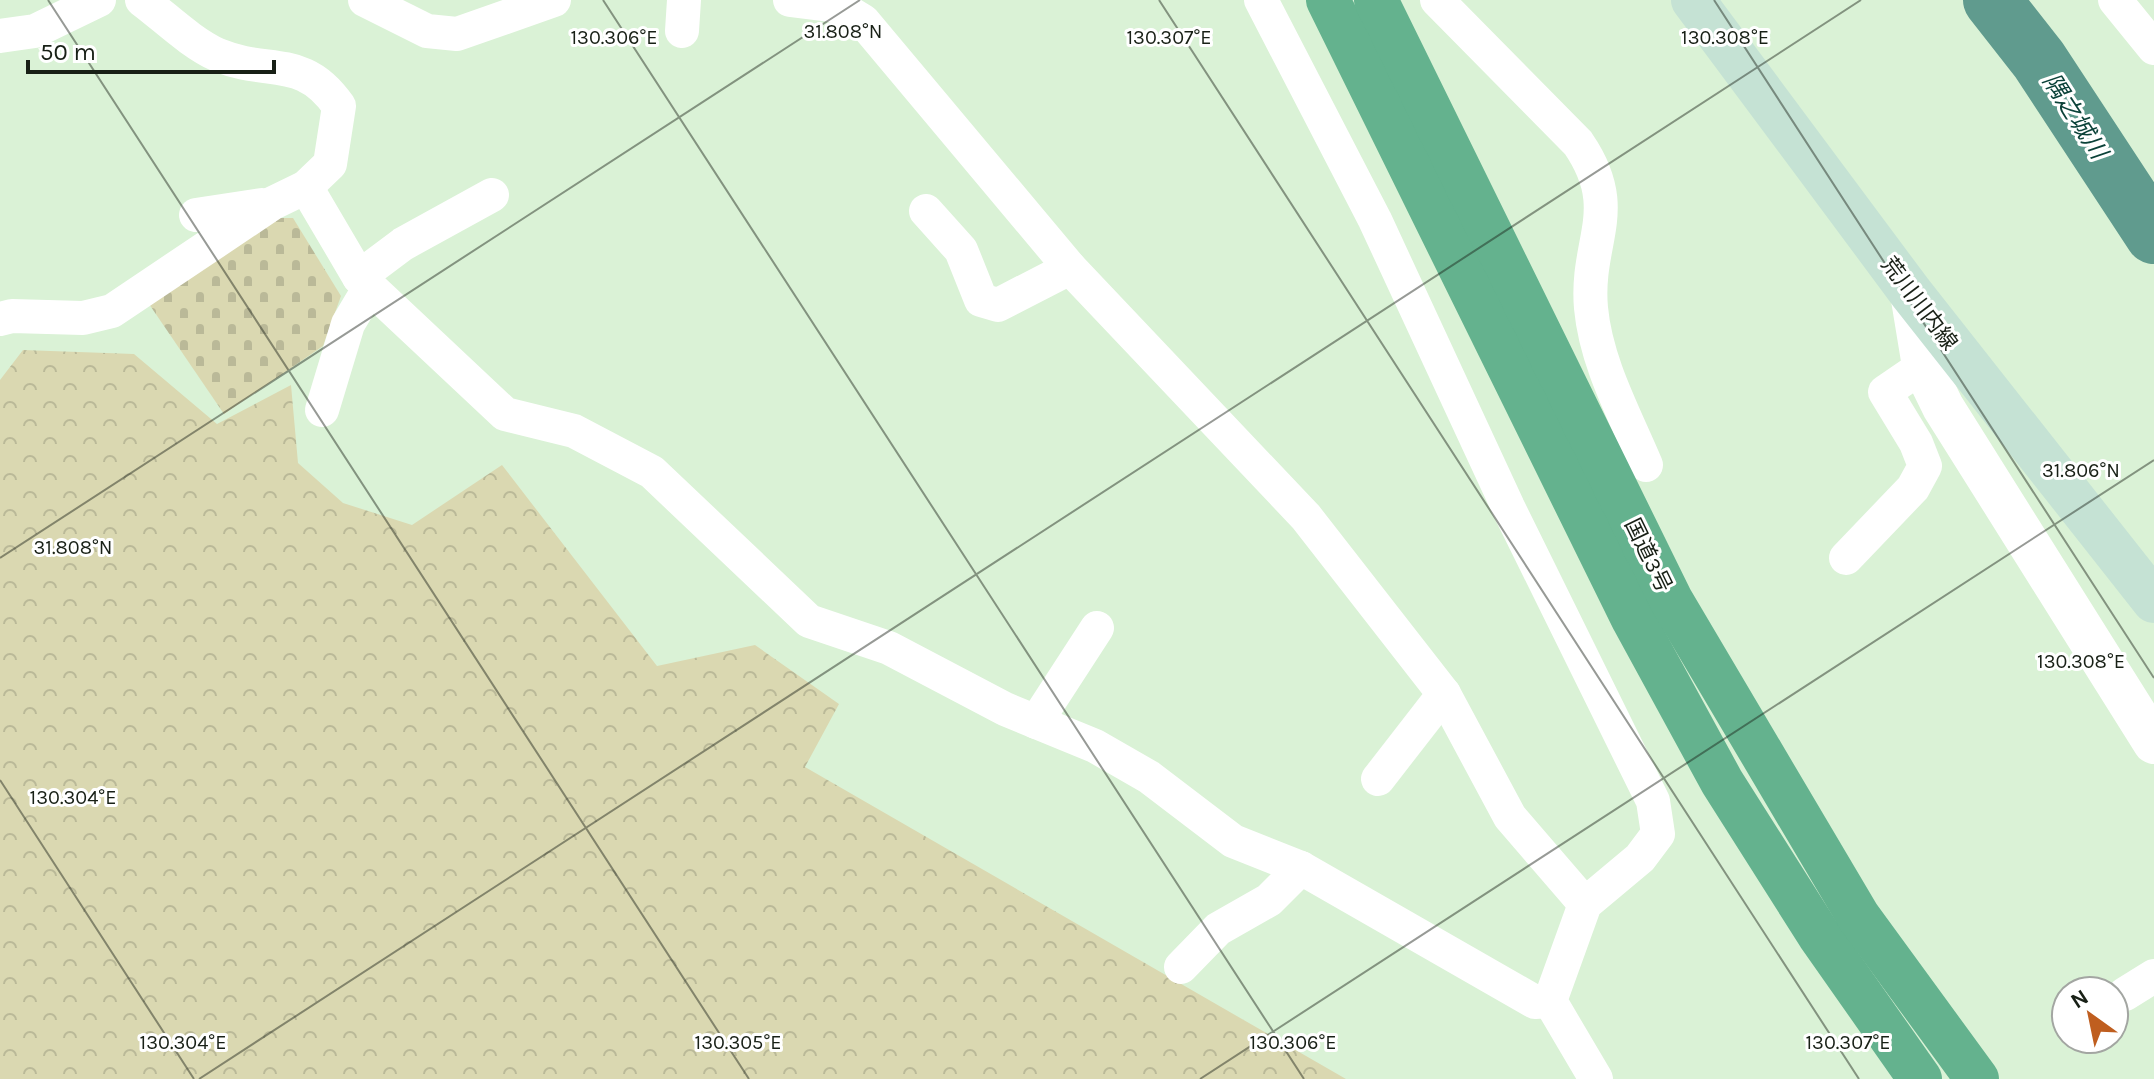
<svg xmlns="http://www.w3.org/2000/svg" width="2154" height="1079" viewBox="0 0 2154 1079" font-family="Karla,'Noto Sans JP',sans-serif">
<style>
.forest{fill:url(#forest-crowns)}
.cemetery{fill:url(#cemetery-stones)}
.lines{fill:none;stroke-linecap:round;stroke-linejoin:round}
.river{stroke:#609b8e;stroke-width:58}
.minor{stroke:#fff;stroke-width:34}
.tertiary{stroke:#fff;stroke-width:42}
.secondary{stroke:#c5e2d4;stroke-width:44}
.trunk{stroke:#64b28e;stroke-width:44}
.ticks{fill:none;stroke:#182016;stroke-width:2;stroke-opacity:0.45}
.labels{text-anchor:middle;stroke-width:6;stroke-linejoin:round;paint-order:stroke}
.street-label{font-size:22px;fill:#182016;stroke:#fff}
.water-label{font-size:24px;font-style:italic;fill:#0b4239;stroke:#fff}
.ticks-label{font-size:20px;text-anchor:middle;fill:#182016;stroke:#fff;stroke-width:6;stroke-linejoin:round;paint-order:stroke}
</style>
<defs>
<pattern id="forest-crowns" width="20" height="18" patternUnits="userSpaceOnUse" patternTransform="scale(2)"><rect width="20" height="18" fill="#dad8b1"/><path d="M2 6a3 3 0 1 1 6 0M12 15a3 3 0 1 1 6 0" fill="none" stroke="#bab998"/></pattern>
<pattern id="cemetery-stones" width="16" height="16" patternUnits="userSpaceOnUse" patternTransform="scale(2)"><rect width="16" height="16" fill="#dad8b1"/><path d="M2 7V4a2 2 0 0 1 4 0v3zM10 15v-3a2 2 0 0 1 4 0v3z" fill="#bab998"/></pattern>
</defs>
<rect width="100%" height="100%" fill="#daf2d6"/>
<path class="forest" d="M 23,350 L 134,354 L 217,424 L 291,385 L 298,463 L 343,503 L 412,525 L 502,465 L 657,666 L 755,645 L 839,704 L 805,767 L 1346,1079 L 0,1079 L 0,380 Z"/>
<path class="cemetery" d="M 275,218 L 293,218 L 341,296 L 323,346 L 224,414 L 149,304 Z"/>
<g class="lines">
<path class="river" d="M 1992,0 L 2039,60 L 2154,235"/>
<g class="minor">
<path d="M 365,0 L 427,31 L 457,34 L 554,0"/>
<path d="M 790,0 L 838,6 L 863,21 L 1070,268 L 1306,517 L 1444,694 L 1510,817 L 1585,904"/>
<path d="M 1261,0 L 1375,220 L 1508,507 L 1653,801 L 1658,834 L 1640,858 L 1585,904 L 1550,1001 L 1596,1079"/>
<path d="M 1437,0 L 1578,143 C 1624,210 1585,240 1591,308 C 1596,363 1625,415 1646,465"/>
<path d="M 2115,0 L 2154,48"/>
<path d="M 682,31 L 684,0"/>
<path d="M 0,36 L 35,31 L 99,0"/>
<path d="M 306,187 L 359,277 L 505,414 L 574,431 L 652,472 L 809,621 L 889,648 L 1005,709 L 1095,746 L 1149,777 L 1233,841 L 1301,868 L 1535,1002 L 1550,1001"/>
<path d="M 926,211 L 961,250 L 981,300 L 998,305 L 1070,268"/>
<path d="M 196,215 L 262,205"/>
<path d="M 359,277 L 403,244 L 492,195"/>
<path d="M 0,319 L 12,316 L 83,318 L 112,311 L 273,203 L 306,187 L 330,164 L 339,106 C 303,54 269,76 218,55 C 191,43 165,17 142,0"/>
<path d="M 322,410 L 348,324 L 370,287"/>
<path d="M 1846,558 L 1913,488 L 1925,466 L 1916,443 L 1885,392 L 1923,366"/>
<path d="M 1036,722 L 1097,628"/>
<path d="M 1378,779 L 1444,694"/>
<path d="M 1181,967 L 1218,929 L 1269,900 L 1301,868"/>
<path d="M 2125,994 L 2154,976"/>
</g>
<path class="tertiary" d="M 1911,293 L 1923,366 L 1943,407 L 2154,743"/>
<path class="secondary" d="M 1693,0 L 1911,293 L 2154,601"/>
<g class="trunk">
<path d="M 1328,0 L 1633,619 L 1722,782 L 1819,935 L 1920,1079"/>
<path d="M 1376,0 L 1671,600 L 1858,916 L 1977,1079"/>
</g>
</g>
<path class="ticks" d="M 48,0 L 749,1079M 603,0 L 1304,1079M 1159,0 L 1859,1079M 1714,0 L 2154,678M 0,558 L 860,0M 0,780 L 194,1079M 199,1079 L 1861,0M 1200,1079 L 2154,460"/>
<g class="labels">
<g class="street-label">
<text transform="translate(1920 303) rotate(53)" y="8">荒川川内線</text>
<text transform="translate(1649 555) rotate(64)" y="8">国道3号</text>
</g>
<g class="water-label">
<text transform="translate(2075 116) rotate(57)" y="8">隅之城川</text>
</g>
</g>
<g class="ticks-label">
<text x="843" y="38">31.808°N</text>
<text x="614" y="44">130.306°E</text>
<text x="1169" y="44">130.307°E</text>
<text x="1725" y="44">130.308°E</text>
<text x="2081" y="477">31.806°N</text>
<text x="73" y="554">31.808°N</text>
<text x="2081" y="668">130.308°E</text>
<text x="73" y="804">130.304°E</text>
<text x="183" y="1049">130.304°E</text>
<text x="738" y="1049">130.305°E</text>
<text x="1293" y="1049">130.306°E</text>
<text x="1848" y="1049">130.307°E</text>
</g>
<g transform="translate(2090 1015) rotate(327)"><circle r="38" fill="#ffffff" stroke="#a3a6a2" stroke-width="2"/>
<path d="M0-6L14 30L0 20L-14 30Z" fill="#bf5e1f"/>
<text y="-12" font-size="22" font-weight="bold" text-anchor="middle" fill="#182016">N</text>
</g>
<path d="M28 60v12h246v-12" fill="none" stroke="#182016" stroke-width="4"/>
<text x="40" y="60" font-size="24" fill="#182016" stroke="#ffffff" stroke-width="6" paint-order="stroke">50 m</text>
</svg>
